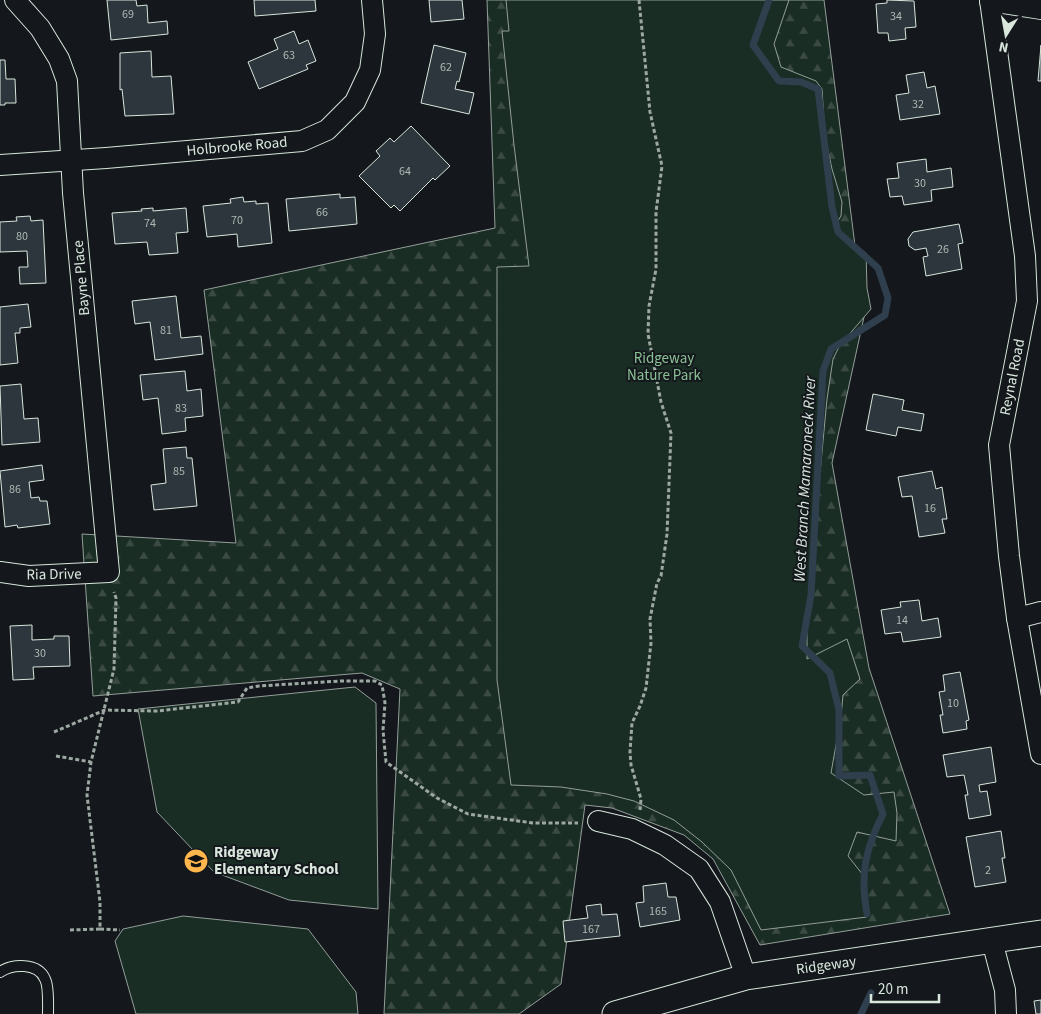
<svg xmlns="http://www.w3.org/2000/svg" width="1041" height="1014" viewBox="0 0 1041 1014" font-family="'Source Sans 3',sans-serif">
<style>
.forest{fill:url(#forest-firs);stroke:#939e99}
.park{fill:#1a2d24;stroke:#939e99}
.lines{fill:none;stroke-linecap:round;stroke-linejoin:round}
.stream{stroke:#2f3f4d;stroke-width:7}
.building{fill:#2c363c;stroke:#d8e6dc}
.service-casing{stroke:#d8e6dc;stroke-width:12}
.minor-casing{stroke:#d8e6dc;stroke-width:22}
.tertiary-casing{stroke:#d8e6dc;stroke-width:27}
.path{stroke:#9da8a2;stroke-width:3;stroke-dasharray:4 2.5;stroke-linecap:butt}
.service{stroke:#14181c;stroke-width:10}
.minor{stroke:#14181c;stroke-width:20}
.tertiary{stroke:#14181c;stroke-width:25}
.labels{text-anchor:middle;stroke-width:4;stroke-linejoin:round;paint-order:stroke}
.number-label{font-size:12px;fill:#adbab4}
.street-label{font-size:15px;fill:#d8e6dc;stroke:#14181c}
.park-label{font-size:15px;fill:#8ac095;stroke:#14181c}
.poi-label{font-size:15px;font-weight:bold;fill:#d8e6dc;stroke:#14181c;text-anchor:start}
.water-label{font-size:16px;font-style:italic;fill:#d8e6dc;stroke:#14181c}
</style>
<defs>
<pattern id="forest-firs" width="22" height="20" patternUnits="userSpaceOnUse" patternTransform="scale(1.25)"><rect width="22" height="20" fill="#1a2d24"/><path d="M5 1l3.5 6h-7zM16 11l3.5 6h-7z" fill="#3b4b43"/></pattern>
</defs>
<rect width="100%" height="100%" fill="#14181c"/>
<path class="forest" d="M 487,0 L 824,0 L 864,317 L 832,463 L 869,668 L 950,914 L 760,945 L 713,859 L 684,835 L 612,808 L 585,805 L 561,984 L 519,1014 L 384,1014 L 400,689 L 362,673 L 93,696 L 82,534 L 236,543 L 204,290 L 495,228 Z"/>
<g class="park">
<path d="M 506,0 L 789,0 L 774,44 L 781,67 L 816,81 L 822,89 L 825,136 L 832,169 L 842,202 L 841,216 L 835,225 L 844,239 L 866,253 L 867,288 L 871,309 L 840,345 L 833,359 L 827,399 L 819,484 L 814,564 L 807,618 L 807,659 L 847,639 L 860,679 L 843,695 L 841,717 L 831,773 L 864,795 L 894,792 L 897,813 L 896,841 L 857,832 L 848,856 L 863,875 L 868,905 L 867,917 L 761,930 L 731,870 L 702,842 L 674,820 L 634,801 L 607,794 L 561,787 L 511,785 L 497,680 L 497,267 L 529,266 L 514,145 L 502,31 L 509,31 Z"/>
<path d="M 355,687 L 376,703 L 378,909 L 289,900 L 214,872 L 157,812 L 138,709 Z"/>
<path d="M 183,916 L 308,929 L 356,992 L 358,1014 L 136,1014 L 115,941 L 123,929 Z"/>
</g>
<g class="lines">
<g class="stream">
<path d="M 769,0 L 753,45 L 779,81 L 801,82 L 818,89 L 832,207 L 838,232 L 878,268 L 888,298 L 885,315 L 831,349 L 823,371 L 811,595 L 802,646 L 830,673 L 839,710 L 839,776 L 870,775 L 883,814 C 865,849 860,875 867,914"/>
<path d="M 861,1014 L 871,993"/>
</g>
</g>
<g class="building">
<path d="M 107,0 L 136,0 L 137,6 L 147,5 L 148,23 L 167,21 L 168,34 L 111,40 Z"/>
<path d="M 254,0 L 315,0 L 316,11 L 255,16 Z"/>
<path d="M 429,0 L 462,0 L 464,19 L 431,22 Z"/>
<path d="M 887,0 L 914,1 L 916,27 L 905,28 L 906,39 L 889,41 L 888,33 L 878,33 L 876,4 L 887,3 Z"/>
<path d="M 294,31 L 299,44 L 308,40 L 316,61 L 306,65 L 308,69 L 259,89 L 248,62 L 278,49 L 274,39 Z"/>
<path d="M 434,45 L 466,53 L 459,82 L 457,81 L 455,89 L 474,93 L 469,114 L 421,103 Z"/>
<path d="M 1041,45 L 1041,81 L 1038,81 Z"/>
<path d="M 151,51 L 152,77 L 171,76 L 174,114 L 125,116 L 122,89 L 120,90 L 120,53 Z"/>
<path d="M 0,60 L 5,60 L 6,79 L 15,79 L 16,103 L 5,103 L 5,105 L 0,105 Z"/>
<path d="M 924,72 L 927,88 L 935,86 L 940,114 L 900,120 L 896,95 L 909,93 L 906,75 Z"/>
<path d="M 411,126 L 450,166 L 435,180 L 433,178 L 400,211 L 394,205 L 391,208 L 359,176 L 380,156 L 376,151 L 390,138 L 394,142 Z"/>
<path d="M 926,159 L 927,172 L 951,168 L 953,187 L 931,190 L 932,201 L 904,205 L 902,196 L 890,197 L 887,179 L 899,178 L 897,163 Z"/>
<path d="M 340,194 L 340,198 L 355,197 L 357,224 L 289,231 L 286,199 Z"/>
<path d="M 243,197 L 244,202 L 256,201 L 256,204 L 268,203 L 272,243 L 238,247 L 237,234 L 207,237 L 203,206 L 231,203 L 230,199 Z"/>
<path d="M 153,208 L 153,211 L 186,208 L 188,232 L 176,233 L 178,253 L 149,255 L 147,242 L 115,244 L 112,213 L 142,211 L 141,209 Z"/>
<path d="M 30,216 L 31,221 L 43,220 L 46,283 L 20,284 L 19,267 L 28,267 L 27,251 L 0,252 L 0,222 L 17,221 L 16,217 Z"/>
<path d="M 959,224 L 963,243 L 958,244 L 962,269 L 926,276 L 923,257 L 928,256 L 926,248 L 915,250 L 909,246 L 908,239 L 913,232 Z"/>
<path d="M 176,296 L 181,338 L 201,336 L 203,354 L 155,360 L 150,322 L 135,324 L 132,301 Z"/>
<path d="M 28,304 L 31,327 L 20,328 L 20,333 L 15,333 L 18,363 L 0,365 L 0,307 Z"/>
<path d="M 185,371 L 187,391 L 201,389 L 203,416 L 185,418 L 186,431 L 162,434 L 158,398 L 143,400 L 140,375 Z"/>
<path d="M 21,384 L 24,419 L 38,418 L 40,442 L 2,445 L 0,386 Z"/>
<path d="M 873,394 L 904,400 L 902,410 L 924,414 L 921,431 L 898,427 L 896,436 L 866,430 Z"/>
<path d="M 186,447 L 187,458 L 192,458 L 197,506 L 154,510 L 151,485 L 166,483 L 163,449 Z"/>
<path d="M 42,465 L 44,480 L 29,482 L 31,498 L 39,497 L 40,501 L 47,501 L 50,524 L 18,528 L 17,525 L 5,527 L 0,471 Z"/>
<path d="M 932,471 L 936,489 L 942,487 L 947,519 L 942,519 L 945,533 L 919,537 L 912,496 L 902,497 L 898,477 Z"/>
<path d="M 919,600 L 922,621 L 938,618 L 941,637 L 903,642 L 901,632 L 885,634 L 881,610 L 901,607 L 900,602 Z"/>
<path d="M 32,625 L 32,640 L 54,639 L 54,636 L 69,636 L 70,666 L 33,667 L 34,679 L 13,680 L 10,626 Z"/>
<path d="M 960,672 L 969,720 L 966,721 L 967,729 L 943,733 L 940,715 L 943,715 L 939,692 L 945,691 L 943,675 Z"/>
<path d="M 991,747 L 996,782 L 979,785 L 980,792 L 987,791 L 991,815 L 969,819 L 965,795 L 968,795 L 964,775 L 947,777 L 943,755 Z"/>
<path d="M 1001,831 L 1005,858 L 1002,858 L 1006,882 L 975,887 L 966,837 Z"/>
<path d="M 666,883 L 668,897 L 676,897 L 680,920 L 640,927 L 636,903 L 644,902 L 643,886 Z"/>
<path d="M 601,904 L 602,915 L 617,914 L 620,936 L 565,942 L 563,921 L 588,918 L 586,906 Z"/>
<path d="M 1041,1000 L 1041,1014 L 1036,1014 L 1034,1001 Z"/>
</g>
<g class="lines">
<defs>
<path id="service" d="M 0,972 C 12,964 38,962 45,979 C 49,986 48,1005 48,1014"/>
<g id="minor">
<path d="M 990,0 L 1025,256 L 1027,301 L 999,445 L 1009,556 L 1017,618 L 1041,754"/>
<path d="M 990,1 L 1041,9"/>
<path d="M 0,165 L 106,158 L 302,141 L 327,130 L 355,102 L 370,70 L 375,34 L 372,0"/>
<path d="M 0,572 L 29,576 L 109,572 L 73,193 L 67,81 L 59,59 L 40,28 L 15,0"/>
<path d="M 1017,618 L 1041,612"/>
<path d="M 598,821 L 632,829 L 665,845 L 699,869 L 720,902 L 746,977"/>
<path d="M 992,941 L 1005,990 L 1006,1014"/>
</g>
<path id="tertiary" d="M 615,1014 L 746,977 L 1041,933"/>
</defs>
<use href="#service" class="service-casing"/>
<use href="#minor" class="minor-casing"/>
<use href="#tertiary" class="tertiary-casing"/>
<g class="path">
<path d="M 639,0 L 650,112 L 662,166 L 656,212 L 656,269 L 649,306 L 648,334 L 661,402 L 671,433 L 667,534 L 661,576 L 657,583 L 650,619 L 651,643 L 646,688 L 640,706 L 632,723 L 630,752 L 631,765 L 641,799 L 640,810"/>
<path d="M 54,732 L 105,710 L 157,711 L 238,702 L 247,688 L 259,686 L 340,681 L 375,681 L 382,685 L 385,703 L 383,730 L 386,762 L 437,798 L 468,814 L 533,823 L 578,823"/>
<path d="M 56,756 L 91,762"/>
<path d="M 100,929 L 120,930"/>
<path d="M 70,930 L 100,929 L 100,902 L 87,795 L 91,762 L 114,669 L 116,598 L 114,592"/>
</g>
<use href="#service" class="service"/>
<use href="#minor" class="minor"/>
<use href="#tertiary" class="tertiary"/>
</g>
<defs>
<symbol id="school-disc" viewBox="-11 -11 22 22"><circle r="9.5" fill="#ffb74d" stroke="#14181c"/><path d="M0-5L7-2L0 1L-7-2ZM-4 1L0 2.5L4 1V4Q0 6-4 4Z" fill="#111"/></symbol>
</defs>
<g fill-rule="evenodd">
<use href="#school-disc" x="182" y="847" width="28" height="28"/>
</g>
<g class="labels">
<g class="number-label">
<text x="128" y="18">69</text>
<text x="896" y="20">34</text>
<text x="289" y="59">63</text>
<text x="446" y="71">62</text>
<text x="918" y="108">32</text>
<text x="405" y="175">64</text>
<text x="920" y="187">30</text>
<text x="322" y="216">66</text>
<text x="237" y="224">70</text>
<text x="150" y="227">74</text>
<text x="22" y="240">80</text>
<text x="943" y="253">26</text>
<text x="166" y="334">81</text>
<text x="181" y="412">83</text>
<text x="179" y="475">85</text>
<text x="15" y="493">86</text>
<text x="930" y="512">16</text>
<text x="902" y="624">14</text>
<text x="40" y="657">30</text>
<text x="953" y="707">10</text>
<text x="988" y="874">2</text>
<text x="658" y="915">165</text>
<text x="591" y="933">167</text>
</g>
<g class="street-label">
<text transform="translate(237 146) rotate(-5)" y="5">Holbrooke Road</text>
<text transform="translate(81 278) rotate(-95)" y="5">Bayne Place</text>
<text transform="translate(1012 377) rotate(-79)" y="5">Reynal Road</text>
<text transform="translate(54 574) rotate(-1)" y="5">Ria Drive</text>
<text transform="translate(826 965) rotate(-8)" y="5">Ridgeway</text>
</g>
<g class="park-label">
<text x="664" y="363">Ridgeway<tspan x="664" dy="17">Nature Park</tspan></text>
</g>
<g class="poi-label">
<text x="214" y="857">Ridgeway<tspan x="214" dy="17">Elementary School</tspan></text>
</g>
<g class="water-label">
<text transform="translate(804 479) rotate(-87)" y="6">West Branch Mamaroneck River</text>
</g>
</g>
<g transform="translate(1006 35) rotate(191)" stroke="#14181c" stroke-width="4" paint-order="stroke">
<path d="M0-4L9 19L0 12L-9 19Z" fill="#d8e6dc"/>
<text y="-8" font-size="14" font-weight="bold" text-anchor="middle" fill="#d8e6dc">N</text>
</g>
<path d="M871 994v8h68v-8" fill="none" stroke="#d8e6dc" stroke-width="2.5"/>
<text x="878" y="994" font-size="15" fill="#d8e6dc" stroke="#14181c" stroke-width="4" paint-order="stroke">20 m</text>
</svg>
